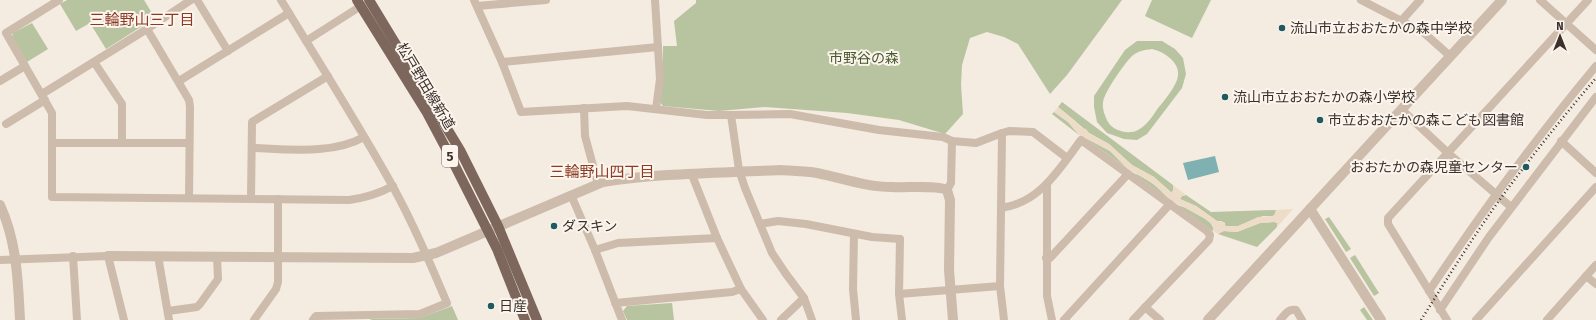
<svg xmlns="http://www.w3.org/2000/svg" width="1596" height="320" viewBox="0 0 1596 320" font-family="'Fira Sans','Noto Sans JP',sans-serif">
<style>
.green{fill:#b8c4a0;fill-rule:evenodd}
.plaza{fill:#ecdcc8}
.water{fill:#7fb0b2}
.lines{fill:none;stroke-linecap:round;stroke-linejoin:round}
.minor{stroke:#cdbbac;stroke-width:8}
.tertiary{stroke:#cdbbac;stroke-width:10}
.primary{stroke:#7d675c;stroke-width:10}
.rail{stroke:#3b302b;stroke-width:2.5;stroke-dasharray:1 3;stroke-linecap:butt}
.poi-dot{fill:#1f5a5e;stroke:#fbf5ee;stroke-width:1.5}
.labels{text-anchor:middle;stroke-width:4;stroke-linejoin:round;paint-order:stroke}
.shield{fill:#fbf5ee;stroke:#756b66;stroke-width:1}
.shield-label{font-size:13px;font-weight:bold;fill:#3b302b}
.poi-label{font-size:14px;fill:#3b302b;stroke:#fbf5ee;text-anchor:start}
.park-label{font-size:14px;fill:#4a5a2e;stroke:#fbf5ee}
.street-label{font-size:14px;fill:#3b302b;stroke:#fbf5ee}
.neighbourhood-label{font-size:15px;fill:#8c3b22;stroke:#fbf5ee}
</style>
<rect width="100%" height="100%" fill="#f4ebe1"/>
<g class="green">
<path d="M 67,0 L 144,0 L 155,18 L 106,49 L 90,23 L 76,31 L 60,4 Z"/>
<path d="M 696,0 L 1122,0 L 1067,75 L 1050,94 L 1018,44 L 1004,37 L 987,32 L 970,38 L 962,65 L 961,85 L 963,114 L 945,134 L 899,120 L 847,113 L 765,107 L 719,111 L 663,106 L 660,102 L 663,81 L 663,46 L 677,46 L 674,21 L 696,3 Z"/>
<path d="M 1152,0 L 1211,0 L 1192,38 L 1145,16 Z"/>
<path d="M 32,23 L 48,49 L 27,62 L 12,37 L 13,33 Z"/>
<path d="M 1137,41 L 1162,41 L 1175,49 L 1183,58 L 1186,74 L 1182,88 L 1147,134 L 1137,140 L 1124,139 L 1107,133 L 1097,122 L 1094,107 L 1094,96 L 1125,50 ZM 1152,49 C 1165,52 1183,64 1177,80 C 1173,90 1165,100 1158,108 C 1153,116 1146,126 1138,130 C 1129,135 1113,131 1108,122 C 1105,116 1102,109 1103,102 C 1105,91 1124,64 1132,56 C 1138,51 1144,50 1152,49 Z"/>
<path d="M 1062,102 L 1173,185 L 1173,190 L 1172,193 L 1154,177 L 1132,165 L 1109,144 L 1089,133 L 1074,120 L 1058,107 Z"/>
<path d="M 1054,112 L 1068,122 L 1079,135 L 1052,114 Z"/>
<path d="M 1086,138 L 1110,151 L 1127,168 L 1086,139 Z"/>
<path d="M 1133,173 C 1148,178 1159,188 1169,199 Z"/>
<path d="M 1186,195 L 1211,212 L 1276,210 L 1275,214 L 1273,216 L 1263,216 L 1238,226 L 1225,226 L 1225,223 L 1221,221 L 1217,221 L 1196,206 L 1180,199 L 1182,196 Z"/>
<path d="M 1177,205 C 1190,209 1210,216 1214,230 L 1213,231 Z"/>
<path d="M 1329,217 L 1351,249 L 1346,252 L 1325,219 Z"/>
<path d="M 1274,222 L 1277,223 L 1277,227 L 1257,247 L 1218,234 L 1224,231 L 1237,232 L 1260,223 Z"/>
<path d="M 1355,255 L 1379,293 L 1374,296 L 1350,258 Z"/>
<path d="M 672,303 L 674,320 L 627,320 L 623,311 L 627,306 Z"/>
<path d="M 452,306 L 458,320 L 370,320 L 372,319 L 420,318 Z"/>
<path d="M 1364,307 L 1373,320 L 1367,320 L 1360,310 Z"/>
</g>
<path class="plaza" d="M 1058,107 L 1074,120 L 1082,128 L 1086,129 L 1089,133 L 1109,144 L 1132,165 L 1154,177 L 1171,193 L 1173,190 L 1173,185 L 1186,195 L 1182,196 L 1180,199 L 1196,206 L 1217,221 L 1223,222 L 1226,226 L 1238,226 L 1258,217 L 1273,216 L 1275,214 L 1276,210 L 1293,209 L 1277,227 L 1277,223 L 1274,222 L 1260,223 L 1237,232 L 1223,231 L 1218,234 L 1213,231 L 1213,225 L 1205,219 L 1169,199 L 1155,185 L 1127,168 L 1110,151 L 1079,135 L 1068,122 L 1054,112 Z"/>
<path class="water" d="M 1215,156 L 1219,172 L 1188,180 L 1183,163 Z"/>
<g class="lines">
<g class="minor">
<path d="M 59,0 L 6,33 L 52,113 L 52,197 L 349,200 C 365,198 378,194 393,186"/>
<path d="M 197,0 L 228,51"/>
<path d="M 281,0 C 318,61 357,122 392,185 C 413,223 430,263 447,303 L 420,314 L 316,316 L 313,320"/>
<path d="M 474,0 L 502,62 L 521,112 L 627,106 L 707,115 L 731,115 L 739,170 L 745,188 L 772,253 L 786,274 L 804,298 L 781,320"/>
<path d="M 655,0 L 660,79 L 656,109"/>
<path d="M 1361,0 L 1423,32 L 1450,56"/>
<path d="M 1540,0 L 1596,50"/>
<path d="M 477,6 L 546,0"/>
<path d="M 1402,20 L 1420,0"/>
<path d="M 147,29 L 191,0"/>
<path d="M 306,41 L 361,6"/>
<path d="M 94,62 L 122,104 L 122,143"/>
<path d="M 502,62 L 658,47"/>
<path d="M 0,81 L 25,66"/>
<path d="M 179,81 L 289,13"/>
<path d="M 42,94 L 147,29 L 189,100 L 190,107 L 189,198"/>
<path d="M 584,108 L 585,136 L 598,184"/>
<path d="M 1401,109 L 1448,153 L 1511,207"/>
<path d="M 731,115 L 790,114 L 879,130 L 943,137 L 952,141 L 951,183 L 947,190"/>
<path d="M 6,124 L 45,100"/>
<path d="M 1002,133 L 1009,131 L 1033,132 L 1067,158"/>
<path d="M 1561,141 L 1596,173"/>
<path d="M 53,143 L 189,143"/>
<path d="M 252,148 C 288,149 332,155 364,137"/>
<path d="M 692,175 L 717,238 L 741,289 L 763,320"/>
<path d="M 1047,184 L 1047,296 L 1052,320"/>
<path d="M 571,195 L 595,250 L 622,320"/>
<path d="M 251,198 L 252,122 L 328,76"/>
<path d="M 1001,208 C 1040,203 1059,169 1081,140 L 1207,231 L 1210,235 L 1209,240 L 1133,320"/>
<path d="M 760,224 L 778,221 L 806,224 L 872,237 L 900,239 L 899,294 L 902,320"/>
<path d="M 854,234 L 853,289 L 856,320"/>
<path d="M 595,250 L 618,243 L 717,238"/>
<path d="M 73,256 L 77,320"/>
<path d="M 158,256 L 169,320"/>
<path d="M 1046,258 L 1050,258 L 1128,174"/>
<path d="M 0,260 L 108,256 L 124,320"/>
<path d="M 1586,276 L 1596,284"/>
<path d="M 1000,286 L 1004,320"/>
<path d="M 1429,291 C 1481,213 1536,138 1596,66"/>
<path d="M 899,294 L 1000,286 L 1002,133 L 976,143 L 952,141"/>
<path d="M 804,298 L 812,320"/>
<path d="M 615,303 L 732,292 L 741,289"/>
<path d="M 1145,307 L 1160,320"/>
<path d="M 1440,310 L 1489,237 L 1596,97"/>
<path d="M 168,311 L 197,307 L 200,304 L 218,279 L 217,257"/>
<path d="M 254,320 L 276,289 L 278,282 L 278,199"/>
<path d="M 1064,320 L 1170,204"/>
<path d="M 1280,320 C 1285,315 1288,308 1296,310 L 1302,320"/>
<path d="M 1447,320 L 1388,224 L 1388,218 L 1588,0"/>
<path d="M 1476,320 L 1596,187"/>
<path d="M 1547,320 L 1596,265"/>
</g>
<g class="tertiary">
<path d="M 0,205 C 17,242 18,281 20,320"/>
<path d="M 1310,209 L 1381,320"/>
<path d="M 108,256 L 413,258 L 436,253 L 603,182 C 659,173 723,173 780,170 C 792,171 805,171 817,173 C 842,178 866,187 892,187 C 905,188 938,185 947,190 L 950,200 L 949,270 L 953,320"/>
<path d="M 1208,320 L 1502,0"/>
</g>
<g class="primary">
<path d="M 357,0 L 426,111 L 451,158 L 497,249 L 525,320"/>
<path d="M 369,0 L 460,150 L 498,226 L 537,320"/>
</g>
<path class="rail" d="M 1421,320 C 1450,274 1479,227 1512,183 C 1539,147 1567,112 1596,78"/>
</g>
<g class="poi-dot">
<circle cx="1282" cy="28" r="4"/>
<circle cx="1225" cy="97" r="4"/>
<circle cx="1320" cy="120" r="4"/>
<circle cx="1526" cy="167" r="4"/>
<circle cx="554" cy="226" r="4"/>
<circle cx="491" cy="306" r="4"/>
</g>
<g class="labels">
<rect class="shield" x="442" y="145" width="16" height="22" rx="3"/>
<g class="shield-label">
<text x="450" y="161">5</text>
</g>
<g class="poi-label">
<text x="1290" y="33">流山市立おおたかの森中学校</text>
<text x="1233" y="102">流山市立おおたかの森小学校</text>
<text x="1328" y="125">市立おおたかの森こども図書館</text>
<text x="1518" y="172" text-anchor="end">おおたかの森児童センター</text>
<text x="562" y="231">ダスキン</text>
<text x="499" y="311">日産</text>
</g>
<g class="park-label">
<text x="864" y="63">市野谷の森</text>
</g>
<g class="street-label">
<text transform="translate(426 86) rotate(59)" y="5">松戸野田線新道</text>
</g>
<g class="neighbourhood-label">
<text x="142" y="25">三輪野山三丁目</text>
<text x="602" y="177">三輪野山四丁目</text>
</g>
</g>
<g transform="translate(1560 36)" stroke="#fbf5ee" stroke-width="3" paint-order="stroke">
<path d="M0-3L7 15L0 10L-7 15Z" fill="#3b302b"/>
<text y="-6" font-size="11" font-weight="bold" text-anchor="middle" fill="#3b302b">N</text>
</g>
</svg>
